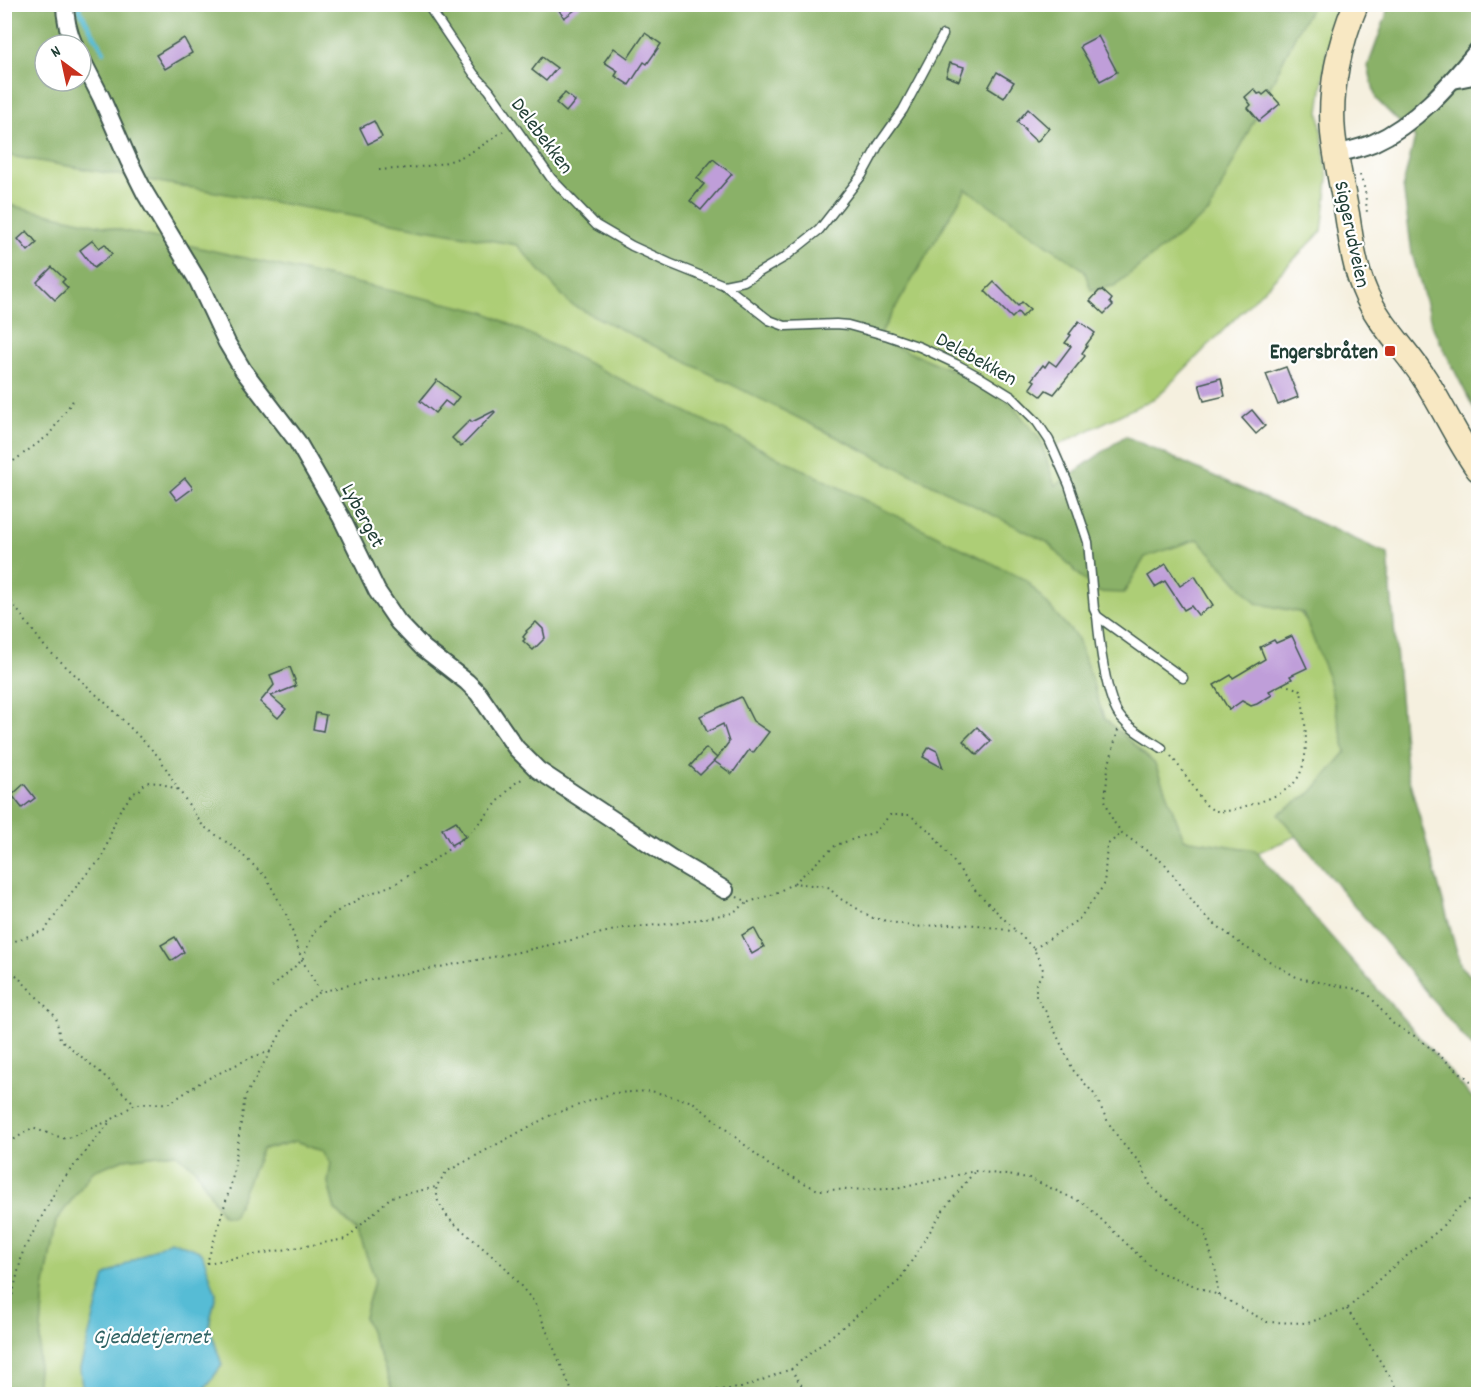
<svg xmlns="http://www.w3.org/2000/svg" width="1483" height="1399" viewBox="0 0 1483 1399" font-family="Dekko,sans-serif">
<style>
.green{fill:#adce76;stroke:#668655;stroke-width:1.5}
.forest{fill:#8ab167;stroke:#54774e;stroke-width:1.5;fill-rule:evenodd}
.water{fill:#57bcd5;stroke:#3b7c84;stroke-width:1.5}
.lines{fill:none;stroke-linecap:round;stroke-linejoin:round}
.stream{stroke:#57bcd5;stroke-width:4.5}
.building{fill:#bf9ed9}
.lane-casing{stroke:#3f584e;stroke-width:11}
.street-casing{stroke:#3f584e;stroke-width:20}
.secondary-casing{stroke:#3f584e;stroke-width:27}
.path{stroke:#3f584e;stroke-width:2;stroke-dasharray:1.5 4.5;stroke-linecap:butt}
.lane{stroke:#fff;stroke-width:8}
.street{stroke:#fff;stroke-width:16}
.secondary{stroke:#f8e8c3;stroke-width:24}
.poi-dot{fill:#c8321e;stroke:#fff;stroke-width:2}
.labels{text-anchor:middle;stroke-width:4.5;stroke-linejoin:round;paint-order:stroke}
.street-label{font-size:21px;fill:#1f3d34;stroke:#fff}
.poi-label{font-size:21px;font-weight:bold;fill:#1f3d34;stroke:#fff;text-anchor:end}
.water-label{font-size:22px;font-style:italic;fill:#306364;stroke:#fff}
</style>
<rect width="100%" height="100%" fill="#fff"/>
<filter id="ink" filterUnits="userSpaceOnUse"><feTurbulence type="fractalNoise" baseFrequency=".0167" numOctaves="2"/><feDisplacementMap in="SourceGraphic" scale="12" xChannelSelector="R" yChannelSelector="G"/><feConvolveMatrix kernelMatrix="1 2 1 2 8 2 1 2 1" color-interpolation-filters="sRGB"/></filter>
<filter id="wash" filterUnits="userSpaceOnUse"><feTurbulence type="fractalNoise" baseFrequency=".008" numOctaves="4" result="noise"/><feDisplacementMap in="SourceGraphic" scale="24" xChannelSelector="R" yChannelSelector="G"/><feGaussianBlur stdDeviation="1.35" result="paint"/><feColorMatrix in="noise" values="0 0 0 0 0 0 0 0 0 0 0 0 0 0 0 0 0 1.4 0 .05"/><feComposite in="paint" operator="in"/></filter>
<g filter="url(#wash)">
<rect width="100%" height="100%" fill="#f5f0df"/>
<g class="green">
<path d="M 335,5 L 1342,5 L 1327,50 L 1319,112 L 1328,180 L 1322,231 L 1157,397 L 1056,446 L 1072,482 L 1238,536 L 1332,652 L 1349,757 L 1330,822 L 1071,931 L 5,376 L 5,151 Z"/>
<path d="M 296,1141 L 323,1150 L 331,1163 L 328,1183 L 335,1209 L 358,1233 L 375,1278 L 364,1317 L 393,1388 L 389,1394 L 201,1394 L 222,1365 L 209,1325 L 216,1293 L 80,1367 L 83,1394 L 36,1394 L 44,1290 L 56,1221 L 93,1171 L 124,1159 L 175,1153 L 195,1168 L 223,1216 L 232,1217 L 262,1150 Z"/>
</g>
<g class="forest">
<path d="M 4,5 L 1313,5 L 1299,28 L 1209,212 L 1114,286 L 1091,290 L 1084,270 L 966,189 L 877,339 L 971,378 L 1009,402 L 1040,439 L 1055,486 L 1125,436 L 1388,554 L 1406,768 L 1461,967 L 1478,982 L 1478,1054 L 1278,814 L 1311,793 L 1346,752 L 1327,674 L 1303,613 L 1256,603 L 1198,539 L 1145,557 L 1124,593 L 1096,592 L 1047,542 L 570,304 L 517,245 L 5,155 ZM 45,45 L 81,45 L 81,81 L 45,81 Z"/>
<path d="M 1390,5 L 1478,5 L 1478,417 L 1432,326 L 1412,253 L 1403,185 L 1415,138 L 1376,99 L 1368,66 Z"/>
<path d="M 5,204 L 485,312 L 1026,580 L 1078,639 L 1104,718 L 1155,764 L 1184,839 L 1255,850 L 1478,1104 L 1478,1394 L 389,1394 L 393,1388 L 364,1317 L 375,1278 L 358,1233 L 335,1209 L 328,1183 L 331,1163 L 323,1150 L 296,1141 L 262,1150 L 233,1217 L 223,1216 L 195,1168 L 175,1153 L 124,1159 L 93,1171 L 56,1221 L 44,1290 L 36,1394 L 5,1394 Z"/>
</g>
<path class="water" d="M 170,1240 L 202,1252 L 216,1294 L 209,1325 L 222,1365 L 201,1394 L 83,1394 L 80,1368 L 105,1276 Z"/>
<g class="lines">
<path class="stream" d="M 80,4 L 79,9 L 104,52"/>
</g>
<g id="blocks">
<g class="building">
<path d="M 555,4 L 583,4 L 564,18 Z"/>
<path d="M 645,33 L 661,44 L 647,64 L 644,62 L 629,85 L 615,76 L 618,71 L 604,62 L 614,48 L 628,58 Z"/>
<path d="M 1098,36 L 1117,72 L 1100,81 L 1080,47 L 1081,45 Z"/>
<path d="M 184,38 L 192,53 L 165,69 L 156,55 Z"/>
<path d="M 542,57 L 557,68 L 546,81 L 532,70 Z"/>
<path d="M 950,63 L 964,67 L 959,81 L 946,76 Z"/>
<path d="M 997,72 L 1014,82 L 1004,98 L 988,88 Z"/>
<path d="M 1254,89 L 1258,94 L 1261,93 L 1263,95 L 1268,91 L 1280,104 L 1259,121 L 1248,108 L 1251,105 L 1245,97 Z"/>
<path d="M 565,93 L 575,101 L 566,112 L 556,103 Z"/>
<path d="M 1028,109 L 1049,128 L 1037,142 L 1024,130 L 1025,129 L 1017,122 Z"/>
<path d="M 374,121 L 382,137 L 368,144 L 360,128 Z"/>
<path d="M 713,159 L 732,174 L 701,210 L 690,201 L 704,184 L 697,178 Z"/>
<path d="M 27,231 L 37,243 L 28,251 L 18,239 Z"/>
<path d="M 93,240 L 99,248 L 105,244 L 112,254 L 94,268 L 80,250 Z"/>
<path d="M 52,267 L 65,279 L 62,282 L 68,288 L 55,300 L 37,282 Z"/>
<path d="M 994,282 L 1018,306 L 1022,302 L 1030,309 L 1022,317 L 1018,312 L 1012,318 L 985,291 Z"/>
<path d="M 1102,290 L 1112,299 L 1110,302 L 1113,305 L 1104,314 L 1090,301 L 1099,291 Z"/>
<path d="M 1079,321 L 1095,333 L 1086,345 L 1087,346 L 1082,353 L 1085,356 L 1054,394 L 1046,390 L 1041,396 L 1030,388 L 1035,381 L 1032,379 L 1043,365 L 1045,367 L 1049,361 L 1056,366 L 1071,346 L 1065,343 L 1071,335 L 1069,334 Z"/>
<path d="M 1286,367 L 1298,397 L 1278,405 L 1266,374 Z"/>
<path d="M 1221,378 L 1225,396 L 1204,401 L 1199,384 Z"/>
<path d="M 437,380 L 459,397 L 452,406 L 445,401 L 435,413 L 420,401 Z"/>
<path d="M 1252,410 L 1265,426 L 1256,434 L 1242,418 Z"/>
<path d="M 494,411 L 495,412 L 461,447 L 452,438 L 470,420 L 472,422 Z"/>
<path d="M 185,478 L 193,488 L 177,500 L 170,491 Z"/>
<path d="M 1166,564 L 1180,586 L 1195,576 L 1213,605 L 1198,615 L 1191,606 L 1184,610 L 1165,581 L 1155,587 L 1148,576 Z"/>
<path d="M 536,622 L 543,629 L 545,638 L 533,650 L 523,641 L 525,639 L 523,637 L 527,632 L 526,631 Z"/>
<path d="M 1292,636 L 1307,668 L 1290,676 L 1292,679 L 1269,691 L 1272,695 L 1257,704 L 1251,706 L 1242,701 L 1229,710 L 1214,685 L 1231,675 L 1233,678 L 1265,659 L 1260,647 L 1274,640 L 1276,643 Z"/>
<path d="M 290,667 L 295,680 L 294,681 L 296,686 L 271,696 L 286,709 L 278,718 L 260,702 L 274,685 L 270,675 Z"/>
<path d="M 741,697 L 753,721 L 769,732 L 753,753 L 749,750 L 732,774 L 714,761 L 717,758 L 700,775 L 690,766 L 706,748 L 717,758 L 729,742 L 723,724 L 707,732 L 700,716 Z"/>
<path d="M 316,713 L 326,715 L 323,731 L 313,729 Z"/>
<path d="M 977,727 L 991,741 L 977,755 L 963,741 Z"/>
<path d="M 929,747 L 937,751 L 943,768 L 923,757 Z"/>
<path d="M 24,784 L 35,798 L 22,808 L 12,795 Z"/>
<path d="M 456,821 L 465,837 L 451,845 L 442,829 Z"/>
<path d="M 754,928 L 764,947 L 752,954 L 742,935 Z"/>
<path d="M 175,937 L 184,952 L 171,961 L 161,945 Z"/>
</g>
</g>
</g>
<g filter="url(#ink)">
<use href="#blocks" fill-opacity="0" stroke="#3f584e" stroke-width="1.5"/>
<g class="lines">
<defs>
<g id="lane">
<path d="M 427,4 L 474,74 L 489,90 L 551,178 L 596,225 L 632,246 L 669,263 L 724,285 L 769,320 L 785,326 L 836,324 L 848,325 L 888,336 L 920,347 L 956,364 L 978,376 L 1012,397 L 1037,422 L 1049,440 L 1069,485 L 1088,542 L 1094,609 L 1097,616 L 1183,678"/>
<path d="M 724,285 L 744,281 L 785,257 L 819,230 L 862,175 L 879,144 L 903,110 L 943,35"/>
<path d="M 1097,616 C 1099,639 1106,701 1121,718 C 1132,731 1148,739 1162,748"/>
</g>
<g id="street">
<path d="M 65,4 C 65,19 68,31 74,45"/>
<path d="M 81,58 L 101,97 L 129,161 L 145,193 L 198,281 L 227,343 L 243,370 L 297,441 L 341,517 L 377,591 L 398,622 L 422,647 L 467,682 L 478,693 L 516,748 L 538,770 L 671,858 L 725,890"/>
<path d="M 1453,80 L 1478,75"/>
<path d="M 1336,154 C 1348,151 1361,148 1373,143 C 1416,124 1448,86 1478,50"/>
</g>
<path id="secondary" d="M 1356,4 C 1339,44 1329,91 1333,133 C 1336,160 1342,187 1347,214 C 1351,239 1354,266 1364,289 C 1377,323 1406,349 1425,379 C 1444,409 1458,441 1478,469"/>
</defs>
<use href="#lane" class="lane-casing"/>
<use href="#street" class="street-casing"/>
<use href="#secondary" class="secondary-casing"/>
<g class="path">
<path d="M 379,170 C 407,168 437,168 463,156 C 477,150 490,140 503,131"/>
<path d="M 1360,175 L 1365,190 L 1367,213"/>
<path d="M 4,468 L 49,435 L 74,399"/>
<path d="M 4,592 L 45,647 L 114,711 L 159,757 L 179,790 L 203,826 L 235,848 L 266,877 L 287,916 L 302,960 L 320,991"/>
<path d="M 1118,730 L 1108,768 L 1105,800 L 1113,821 L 1122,833 L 1165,864 L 1203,915 L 1245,947 L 1298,978 L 1356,989 L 1369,995 L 1392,1023 L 1418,1038 L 1478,1087"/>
<path d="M 1171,756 C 1179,766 1186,776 1193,786 C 1198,794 1202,803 1210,808 C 1219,815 1236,809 1246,806 C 1261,802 1279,796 1292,785 C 1314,764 1304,717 1301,690 L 1282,684"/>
<path d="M 794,883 L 836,845 L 875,832 L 890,815 L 910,815 L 932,833 L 975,890 L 1015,930"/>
<path d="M 737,897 L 749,902 L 774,894 L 794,883 L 828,887 L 839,898 L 873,918 L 916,927 L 948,924 L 978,925 L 1017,932 L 1034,949 L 1044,972 L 1036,983 L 1036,997 L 1046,1012 L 1073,1070 L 1095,1095 L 1108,1122 L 1122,1143 L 1141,1164 L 1151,1187 L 1204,1229 L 1216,1272 L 1218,1295"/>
<path d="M 4,945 L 45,930 L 72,892 L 89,871 L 102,859 L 118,813 L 133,793 L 139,791 L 146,782 L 160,783 L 179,790"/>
<path d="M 1034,949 L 1079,919 L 1104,885 L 1107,845 L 1122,833"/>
<path d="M 4,973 L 16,975 L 56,1017 L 60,1039 L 100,1072 L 135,1104"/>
<path d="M 272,987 L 302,960 L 314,932 L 333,914 L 364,896 L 395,884 L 431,862 L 468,835 L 514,784 L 525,777"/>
<path d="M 270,1052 L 245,1097 L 232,1181 L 207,1263 L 346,1239 L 391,1197 L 436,1187"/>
<path d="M 4,1146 L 32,1128 L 66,1139 L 111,1120 L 135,1104 L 170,1103 L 201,1082 L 250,1058 L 271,1051 L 292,1013 L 320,992 L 370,980 L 514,953 L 624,928 L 679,923 L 732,913 L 749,902"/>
<path d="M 1347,1309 L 1401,1394"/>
<path d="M 4,1330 L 23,1251 L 60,1183 L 109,1123"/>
<path d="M 791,1369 L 807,1394"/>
<path d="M 573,1394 L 535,1303 L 504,1266 L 449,1219 L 438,1202 L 436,1187 L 446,1172 L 551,1115 L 613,1093 L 651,1091 L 693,1102 L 769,1165 L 818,1190 L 896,1189 L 975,1171 L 1029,1178 L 1085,1204 L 1154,1270 L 1218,1295 L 1267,1322 L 1308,1323 L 1347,1309 L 1388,1271 L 1439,1230 L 1457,1209 L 1470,1199 L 1478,1194"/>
<path d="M 699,1394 L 707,1391 L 740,1388"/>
<path d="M 744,1394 L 741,1388 L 791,1369 L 899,1281 L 944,1209 L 975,1171"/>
</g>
<use href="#lane" class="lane"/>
<use href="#street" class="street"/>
<use href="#secondary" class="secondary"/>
</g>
</g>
<rect class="poi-dot" x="1384" y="345" width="12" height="12" rx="3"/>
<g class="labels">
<g class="street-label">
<text transform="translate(543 135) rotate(53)" y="7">Delebekken</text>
<text transform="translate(1353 234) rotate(78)" y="7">Siggerudveien</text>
<text transform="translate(977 358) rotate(29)" y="7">Delebekken</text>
<text transform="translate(364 515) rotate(62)" y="7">Lyberget</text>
</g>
<g class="poi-label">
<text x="1378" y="358">Engersbråten</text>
</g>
<g class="water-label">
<text x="151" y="1343">Gjeddetjernet</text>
</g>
</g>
<rect width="1483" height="1399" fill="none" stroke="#fff" stroke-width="24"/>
<g transform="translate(63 63) rotate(327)"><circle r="28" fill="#ffffff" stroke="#a5b1ae" stroke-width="1.5"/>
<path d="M0-4.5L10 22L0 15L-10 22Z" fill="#c8321e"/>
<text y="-9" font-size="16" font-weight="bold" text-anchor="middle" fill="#1f3d34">N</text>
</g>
</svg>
